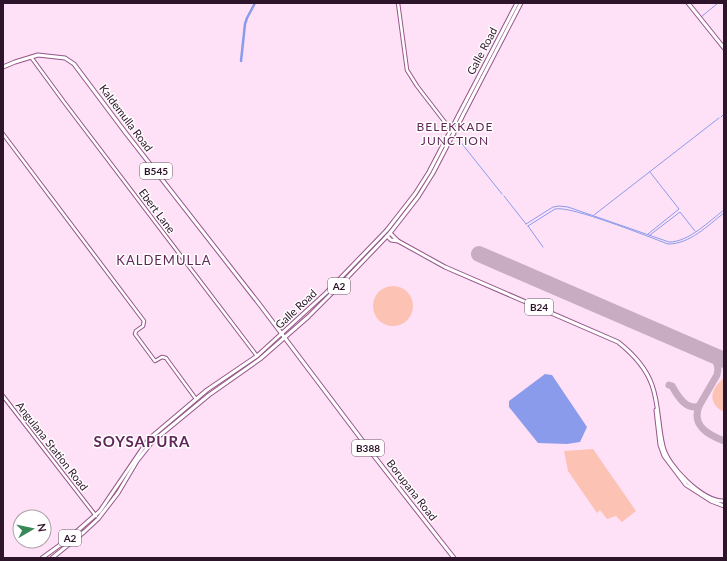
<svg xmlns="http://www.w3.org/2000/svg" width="727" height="561" viewBox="0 0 727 561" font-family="Lato,sans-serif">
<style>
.green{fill:#fcc3b5}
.water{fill:#8b9beb}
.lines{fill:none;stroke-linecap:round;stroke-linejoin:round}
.stream{stroke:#8b9beb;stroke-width:1}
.canal{stroke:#8b9beb;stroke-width:2.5}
.taxiway{stroke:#c8acc2;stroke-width:7}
.runway{stroke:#c8acc2;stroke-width:16}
.tertiary-casing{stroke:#945588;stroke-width:4.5}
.primary-casing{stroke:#945588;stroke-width:5}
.trunk-casing{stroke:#945588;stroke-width:5}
.tertiary{stroke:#fff;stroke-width:2.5}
.primary{stroke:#fff;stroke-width:3}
.trunk{stroke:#fff;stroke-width:3}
.labels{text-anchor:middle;stroke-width:3;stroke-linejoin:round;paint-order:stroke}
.shield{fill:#fff;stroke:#6d5a6a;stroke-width:1}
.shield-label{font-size:10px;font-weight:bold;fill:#2e142a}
.street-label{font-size:11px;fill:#2e142a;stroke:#fff}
.neighbourhood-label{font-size:12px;letter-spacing:1px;fill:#622759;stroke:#fff}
.quarter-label{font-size:13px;letter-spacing:1px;fill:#622759;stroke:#fff}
.district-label{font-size:15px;font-weight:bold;letter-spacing:1px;fill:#622759;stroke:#fff}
</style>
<rect width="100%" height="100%" fill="#fee1f7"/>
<g class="green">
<circle cx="393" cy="306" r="20"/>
<path d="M 724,378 L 724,412 C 722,411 718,409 716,406 C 708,396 715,385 724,378 Z"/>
<path d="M 593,449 L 636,511 L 622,522 L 616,516 L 607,519 L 600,510 L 597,513 L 568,471 L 564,451 Z"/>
</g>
<path class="water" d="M 545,374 L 552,375 L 587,427 L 580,442 L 567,444 L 538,443 L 509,407 L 509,401 Z"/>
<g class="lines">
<g class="stream">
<path d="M 701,17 L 718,3"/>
<path d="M 721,117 L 724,114"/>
<path d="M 455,135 L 502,194"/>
<path d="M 504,196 L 526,224"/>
<path d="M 594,215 L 719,118"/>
<path d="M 526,224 L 553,207 L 559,206 L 568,207 L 669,242 C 689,242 709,221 724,210"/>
<path d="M 528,226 L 555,209 C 570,205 649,237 668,244 C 690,244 707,226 724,213"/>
<path d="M 528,226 L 543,247"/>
<path d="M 385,229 L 396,216"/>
<path d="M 648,234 L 679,209 L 650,172"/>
<path d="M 650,235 L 680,212 L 695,231"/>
</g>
<path class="canal" d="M 241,61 L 245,24 L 247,18 L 255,3"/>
<g class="taxiway">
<path d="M 708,353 L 716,360 L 718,369 L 717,375 L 699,406 C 691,426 709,435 724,441"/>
<path d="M 669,385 L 672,386 C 677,395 686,411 699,406"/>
</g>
<path class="runway" d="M 479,254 L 724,360"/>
<defs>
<g id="tertiary">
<path d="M 398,3 L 407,70 L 417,86 L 454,134"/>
<path d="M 31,57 L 64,102 L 257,356"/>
<path d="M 3,134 L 144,321 L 143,326 L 136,331 L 135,334 L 155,361 L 162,357 L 166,358 L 196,399"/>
<path d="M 3,396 L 96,516"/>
</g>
<g id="primary">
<path d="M 688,3 L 724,48"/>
<path d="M 3,67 L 15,62 L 38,55 L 65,58 L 74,64 L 125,132 L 260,305 L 374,456 L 454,558"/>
<path d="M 390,233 L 397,240"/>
<path d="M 387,236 L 391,240 L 398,241 L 445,267 L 618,342 C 632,353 646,368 652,385 C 659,404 658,426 663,446 C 667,466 703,502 724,501"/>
<path d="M 656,410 L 660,445 L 664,456 L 686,485 L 711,501 L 724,506"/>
</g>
<g id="trunk">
<path d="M 42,558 L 67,540 L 100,511 L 149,439 L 207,390 L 257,356 L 326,293 L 387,230 L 415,194 L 429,172 L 517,3"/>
<path d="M 52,558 L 84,532 L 98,519 L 118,493 L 137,461 L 152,442 L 209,395 L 260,359 L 308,317 L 343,282 L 390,233 L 418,197 L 433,173 L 521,3"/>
</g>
</defs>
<use href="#tertiary" class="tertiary-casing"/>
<use href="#primary" class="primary-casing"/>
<use href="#trunk" class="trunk-casing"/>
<use href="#tertiary" class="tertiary"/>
<use href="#primary" class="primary"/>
<use href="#trunk" class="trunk"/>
</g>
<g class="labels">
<g class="shield">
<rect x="140" y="163" width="32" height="16" rx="3"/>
<rect x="328" y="278" width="22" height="16" rx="3"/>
<rect x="525" y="299" width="28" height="16" rx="3"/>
<rect x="352" y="440" width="32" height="16" rx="3"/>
<rect x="59" y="530" width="22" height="16" rx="3"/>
</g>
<g class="shield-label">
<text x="156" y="175">B545</text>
<text x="339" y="290">A2</text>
<text x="539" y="311">B24</text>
<text x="368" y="452">B388</text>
<text x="70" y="542">A2</text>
</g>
<g class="street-label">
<text transform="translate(482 51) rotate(-62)" y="4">Galle Road</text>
<text transform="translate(126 118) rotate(53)" y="4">Kaldemulla Road</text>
<text transform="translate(157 211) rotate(53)" y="4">Ebert Lane</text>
<text transform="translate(296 309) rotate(-43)" y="4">Galle Road</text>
<text transform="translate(52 446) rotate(52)" y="4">Angulana Station Road</text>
<text transform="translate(412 490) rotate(52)" y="4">Borupana Road</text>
</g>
<g class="neighbourhood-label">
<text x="455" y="131">BELEKKADE<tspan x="455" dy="14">JUNCTION</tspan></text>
</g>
<g class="quarter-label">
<text x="164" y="265">KALDEMULLA</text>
</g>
<g class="district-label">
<text x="142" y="447">SOYSAPURA</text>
</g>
</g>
<rect width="727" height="561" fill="none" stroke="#2e142a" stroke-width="8"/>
<g transform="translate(32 529) rotate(81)"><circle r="19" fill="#ffffff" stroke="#aba1aa"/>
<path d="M0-3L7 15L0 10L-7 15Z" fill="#388757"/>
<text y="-6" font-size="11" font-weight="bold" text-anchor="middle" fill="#2e142a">N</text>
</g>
</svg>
